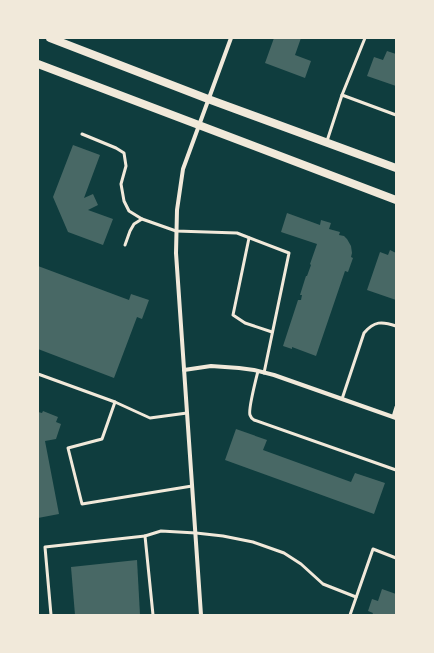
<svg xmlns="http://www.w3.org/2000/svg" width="434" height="653" viewBox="0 0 434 653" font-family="Rubik,sans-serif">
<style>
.building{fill:#486865}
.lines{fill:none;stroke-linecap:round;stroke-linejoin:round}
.service{stroke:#f1e9da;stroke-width:3}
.minor{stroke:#f1e9da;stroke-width:4}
.secondary{stroke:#f1e9da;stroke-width:8}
</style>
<rect width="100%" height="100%" fill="#0f3d3e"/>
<g class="building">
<path d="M 274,38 L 301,38 L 295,55 L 311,61 L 305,78 L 265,63 Z"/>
<path d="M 387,51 L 396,54 L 396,86 L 367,76 L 374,57 L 383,60 Z"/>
<path d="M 73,145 L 100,155 L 84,198 L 93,194 L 98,205 L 88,210 L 113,219 L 103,245 L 68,232 L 53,197 Z"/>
<path d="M 287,213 L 320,225 L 321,220 L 331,223 L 329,229 L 340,232 L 339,235 L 344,236 L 347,239 L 351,246 L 352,253 L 351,257 L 353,258 L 348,272 L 345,271 L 316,356 L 292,347 L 292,349 L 283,346 L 298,300 L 301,300 L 302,295 L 300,295 L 305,279 L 306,276 L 307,276 L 311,265 L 310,264 L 317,244 L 281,232 Z"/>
<path d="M 390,250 L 396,253 L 396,300 L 367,290 L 380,252 L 388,255 Z"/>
<path d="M 38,266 L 129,300 L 131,294 L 149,300 L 142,319 L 137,317 L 114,378 L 38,349 Z"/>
<path d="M 43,411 L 58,417 L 56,422 L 61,424 L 56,439 L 45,441 L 59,514 L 38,518 L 38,412 L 42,413 Z"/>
<path d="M 236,429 L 267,440 L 263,450 L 351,482 L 355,473 L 385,483 L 374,514 L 225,460 Z"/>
<path d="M 137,560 L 140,615 L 75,615 L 71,567 Z"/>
<path d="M 382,589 L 396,594 L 396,615 L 372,615 L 373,613 L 368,611 L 372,599 L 378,601 Z"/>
</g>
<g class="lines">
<g class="service">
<path d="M 342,95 L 365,38"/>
<path d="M 82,134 L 116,148 L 124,153 L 126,166 L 121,184 L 124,201 L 129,211 L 142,219 L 176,231 L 237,233 L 289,253 L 264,373"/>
<path d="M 327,141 L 342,95 L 396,115"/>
<path d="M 249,238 L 233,315 L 245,323 L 272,332"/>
<path d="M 125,245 L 130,231 L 134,224 L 142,219"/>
<path d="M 258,371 C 256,379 248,410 250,415 C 251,418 252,419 254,420 L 396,470"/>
<path d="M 38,374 L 115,402"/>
<path d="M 342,399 L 364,333 C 374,321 382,321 396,326"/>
<path d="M 187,413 L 150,418 L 115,402 L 102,439 L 68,448 L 82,504 L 192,486"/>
<path d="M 393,417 L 396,407"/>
<path d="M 51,615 L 45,547 L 145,536"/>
<path d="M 153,615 L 145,536 L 161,531 L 196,533 L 223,536 L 253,542 L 284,553 L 301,564 L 323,584 L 356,597"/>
<path d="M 350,615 L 373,549 L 396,558"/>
</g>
<g class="minor">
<path d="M 184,370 L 211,366 L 239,368 L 254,370 L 274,375 L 396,418"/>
<path d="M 201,615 L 176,253 L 177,210 L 183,169 L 231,38"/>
</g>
<g class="secondary">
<path d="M 50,38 L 208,99 L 396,168"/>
<path d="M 38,64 L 396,200"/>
</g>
</g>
<rect width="434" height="653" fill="none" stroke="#f1e9da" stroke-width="78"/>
</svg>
